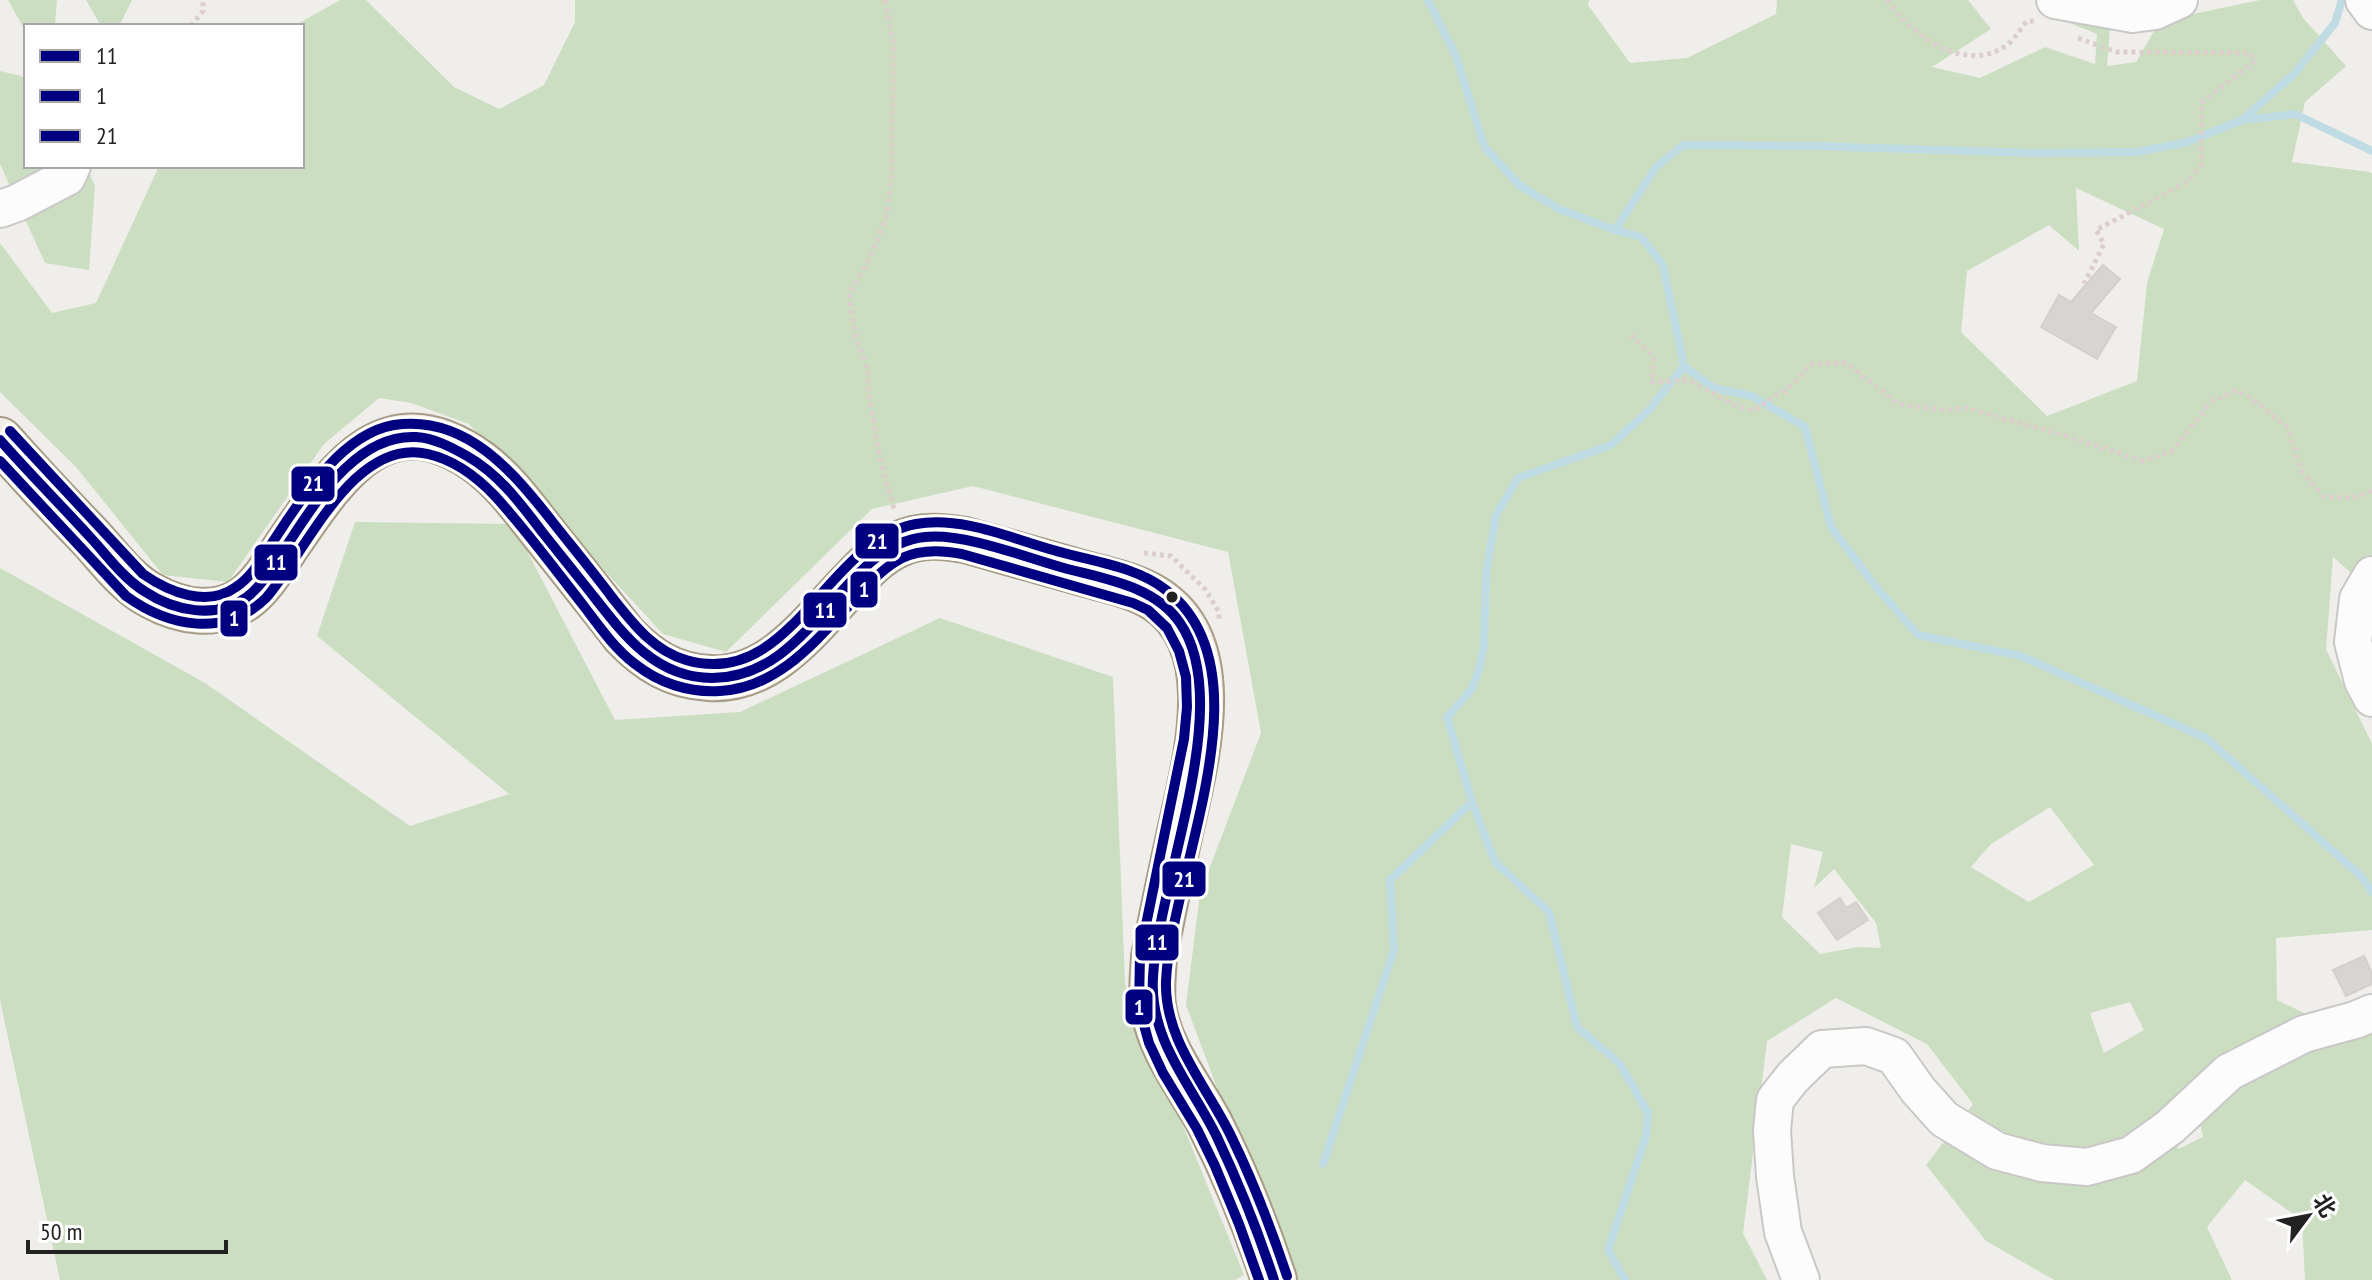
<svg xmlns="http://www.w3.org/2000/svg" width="2372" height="1280" viewBox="0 0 2372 1280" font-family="'PT Sans Narrow','Noto Sans SC',sans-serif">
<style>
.forest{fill:#cbdec1;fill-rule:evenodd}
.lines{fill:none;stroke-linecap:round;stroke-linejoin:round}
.stream{stroke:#bfdbe3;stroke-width:8}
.building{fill:#d7d4d2;stroke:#d3d0cc;stroke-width:2}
.minor-casing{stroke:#c9c8c7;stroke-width:40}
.major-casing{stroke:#a79c86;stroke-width:48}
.path{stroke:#dccecd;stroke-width:5;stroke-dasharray:4 4;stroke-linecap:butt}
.minor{stroke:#fdfcfc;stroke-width:36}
.major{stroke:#f3ede7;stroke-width:44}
.bus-1-casing{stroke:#fff;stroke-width:16}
.bus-2-casing{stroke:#fff;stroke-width:16}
.bus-3-casing{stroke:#fff;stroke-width:16}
.bus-1{stroke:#000080;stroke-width:10}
.bus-2{stroke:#000080;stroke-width:10}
.bus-3{stroke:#000080;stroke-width:10}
.bus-dot{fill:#222;stroke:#fff;stroke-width:3}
.line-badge{stroke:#fff;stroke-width:3}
.badge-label{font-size:22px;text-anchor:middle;font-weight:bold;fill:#fff}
</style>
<rect width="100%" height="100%" fill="#f0eeeb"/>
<g class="forest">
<path d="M 8,0 L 57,0 L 55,26 L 26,26 L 26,32 Z"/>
<path d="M 86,0 L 132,0 L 119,26 L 101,26 Z"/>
<path d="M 340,0 L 366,0 L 454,87 L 499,109 L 544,85 L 575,22 L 575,0 L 1589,0 L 1588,5 L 1630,63 L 1687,58 L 1776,14 L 1777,0 L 1968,0 L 1991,29 L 1932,67 L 1980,78 L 2045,47 L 2095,64 L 2097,34 L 2060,19 L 2100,21 L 2110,29 L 2107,66 L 2136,62 L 2160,21 L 2260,0 L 2293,0 L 2303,18 L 2346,66 L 2305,102 L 2292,162 L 2370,172 L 2372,174 L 2372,591 L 2333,557 L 2326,649 L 2372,744 L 2372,930 L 2276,938 L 2277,1000 L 2354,1037 L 2372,1025 L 2372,1280 L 2305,1280 L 2302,1220 L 2245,1180 L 2207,1227 L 2232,1280 L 2054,1280 L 1986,1241 L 1926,1165 L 1973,1104 L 1927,1044 L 1836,998 L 1767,1041 L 1743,1233 L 1767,1280 L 1289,1280 L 1186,1005 L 1200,893 L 1261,733 L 1228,552 L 973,486 L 872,509 L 726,652 L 663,634 L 469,424 L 411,403 L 379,398 L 324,444 L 228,582 L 163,575 L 76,467 L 0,392 L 0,243 L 52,313 L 96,303 L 159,166 L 302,166 L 302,26 L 294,26 ZM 2076,188 L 2164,229 L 2147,283 L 2137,381 L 2047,416 L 1961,332 L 1967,271 L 2049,225 L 2079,251 ZM 2050,807 L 2094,865 L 2029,902 L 1971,867 L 1991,844 ZM 1791,844 L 1823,852 L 1814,888 L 1834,869 L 1876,923 L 1881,948 L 1858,947 L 1820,954 L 1782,917 ZM 2130,1002 L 2144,1030 L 2104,1053 L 2090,1013 ZM 2193,1091 L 2203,1137 L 2178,1149 L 2167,1104 Z"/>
<path d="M 0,71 L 21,76 L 26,80 L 26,166 L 86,166 L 95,186 L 89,270 L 45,263 L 0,164 Z"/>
<path d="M 355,522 L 513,524 L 615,720 L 740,712 L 940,618 L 1113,677 L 1125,984 L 1244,1275 L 1235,1280 L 60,1280 L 0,1000 L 0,568 L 205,683 L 410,826 L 509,794 L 317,636 Z"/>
</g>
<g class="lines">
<g class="stream">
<path d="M 1428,0 L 1456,56 L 1484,146 L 1519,185 L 1559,209 L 1615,230 L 1641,237 L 1663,265 L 1684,366 L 1714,388 L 1752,396 L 1805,427 L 1831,527 L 1872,582 L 1918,635 L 2021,656 L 2206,738 L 2361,876 L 2372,892"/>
<path d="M 2242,120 L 2294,74 L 2335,23 L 2342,0"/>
<path d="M 1615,230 L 1656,167 L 1683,145 L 1814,146 L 2037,153 L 2137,152 L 2188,142 L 2242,120 L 2295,114 L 2372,151"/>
<path d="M 1472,802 L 1495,862 L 1549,912 L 1577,1027 L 1620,1064 L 1648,1113 L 1646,1136 L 1608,1250 L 1625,1280"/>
<path d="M 1323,1164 L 1394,950 L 1390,880 L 1472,802 L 1447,717 L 1471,690 L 1479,670 L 1484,645 L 1486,574 L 1496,515 L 1518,478 L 1611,445 L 1649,410 L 1684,366"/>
</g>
</g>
<g class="building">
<path d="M 2103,265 L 2120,279 L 2091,313 L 2116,327 L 2097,359 L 2041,327 L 2059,295 L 2071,302 Z"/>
<path d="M 1840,898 L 1846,908 L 1856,902 L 1868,920 L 1837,940 L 1818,913 Z"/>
<path d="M 2364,956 L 2372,973 L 2372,984 L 2346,996 L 2333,970 Z"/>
</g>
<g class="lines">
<defs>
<g id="minor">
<path d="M 2055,0 L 2133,14 L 2155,11 L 2179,0"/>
<path d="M 2364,0 L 2372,11"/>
<path d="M 0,209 L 17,203 L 67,177 L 72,166"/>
<path d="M 2372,575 L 2358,599 L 2353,642 L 2363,681 L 2372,698"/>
<path d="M 1801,1280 L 1783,1232 L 1775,1176 L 1772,1130 L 1775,1100 L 1793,1077 L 1822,1049 L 1866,1046 L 1894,1056 L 1918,1090 L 1944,1119 L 1997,1151 L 2042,1163 L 2087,1167 L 2131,1155 L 2170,1127 L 2229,1072 L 2304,1034 L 2355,1020 L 2372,1013"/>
</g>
<path id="major" d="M 0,440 C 30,474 60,506 91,538 C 110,559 127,583 152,596 C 181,612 216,618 244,599 C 262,586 274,565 286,547 C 336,474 385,394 480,463 C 504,481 523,507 541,530 C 569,565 597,600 624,635 C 649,661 673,676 709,678 C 772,682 812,623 851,583 C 865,568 879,553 899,544 C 921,534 942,536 965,540 C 1004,551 1043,562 1082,573 C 1107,580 1134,585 1156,599 C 1229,646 1195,763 1180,832 C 1171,874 1162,915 1154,957 C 1153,974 1151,990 1153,1006 C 1159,1049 1189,1085 1209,1122 C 1235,1173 1256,1225 1274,1280"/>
</defs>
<use href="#minor" class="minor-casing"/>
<use href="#major" class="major-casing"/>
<g class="path">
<path d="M 885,0 L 893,42 L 892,175 L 886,218 L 869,260 L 849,294 L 855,334 L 868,370 L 869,394 L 880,459 L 894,509"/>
<path d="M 1887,0 C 1911,35 1965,75 2007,45 C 2015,39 2021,28 2027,21 L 2036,21"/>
<path d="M 191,26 L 203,11 L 203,0"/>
<path d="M 2078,38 L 2116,52 L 2250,53 L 2255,61 L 2202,102 L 2201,165 L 2187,182 L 2096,230 L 2104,244 L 2084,284"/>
<path d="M 1631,335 L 1654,357 L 1652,382 L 1688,380 L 1736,406 L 1753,411 L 1778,394 L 1787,390 L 1811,364 L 1846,363 L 1899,404 L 1941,410 L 1966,408 L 2063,435 L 2143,461 L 2172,451 L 2212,401 L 2236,391 L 2250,397 L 2287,427 L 2302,471 L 2323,496 C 2339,498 2358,500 2372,490"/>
<path d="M 1144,553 L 1171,556 L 1205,589 L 1219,612 L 1219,621"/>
</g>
<use href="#minor" class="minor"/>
<use href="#major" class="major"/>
<defs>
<path id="bus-1" d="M 0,440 C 29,473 60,504 90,537 C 107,555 122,577 144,591 C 174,611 216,620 247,597 C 264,584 275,563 287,545 C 316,502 356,434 416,437 C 434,438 451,447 467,456 C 499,474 521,504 543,533 C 559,553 575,573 591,593 C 623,634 655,678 712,678 C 813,678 841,545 925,537 C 966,533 1024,557 1064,568 C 1105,579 1155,586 1180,623 C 1236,704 1158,882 1153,977 C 1149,1040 1191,1084 1217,1137 C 1239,1184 1258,1231 1274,1280"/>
<path id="bus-2" d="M 0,461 L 126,596 C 169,627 225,638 266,598 C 306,553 353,436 428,454 C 454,460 476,476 495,496 C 526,530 554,568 583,605 C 599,626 614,648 635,664 C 659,683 689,693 720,691 C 780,688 818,638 856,598 C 870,583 884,567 902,558 C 921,549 942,550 962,554 L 1133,603 L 1148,610 L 1167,628 L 1179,651 L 1186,677 L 1187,707 L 1184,739 L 1140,954 L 1139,1007 L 1149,1043 L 1163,1073 L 1197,1129 L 1215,1166 L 1239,1224 L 1259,1280"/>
<path id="bus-3" d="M 10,431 L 143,574 C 169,592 207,608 236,587 C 253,576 263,556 274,540 C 301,499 341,434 394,425 C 467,414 515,474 555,525 C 574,549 593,572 611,596 C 632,622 652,650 686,660 C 792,691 826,540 916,524 C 962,516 1010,538 1053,550 C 1089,561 1136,566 1166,590 C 1272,671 1171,871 1166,981 C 1164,1040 1207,1086 1231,1136 C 1253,1181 1271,1228 1287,1276"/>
</defs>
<use href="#bus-1" class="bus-1-casing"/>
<use href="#bus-2" class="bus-2-casing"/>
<use href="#bus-3" class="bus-3-casing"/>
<use href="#bus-1" class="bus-1"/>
<use href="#bus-2" class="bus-2"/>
<use href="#bus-3" class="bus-3"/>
</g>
<circle class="bus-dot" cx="1172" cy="597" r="7"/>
<g class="line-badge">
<rect x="290" y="465" width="46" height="38" rx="8" fill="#000080"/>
<rect x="854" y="522" width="46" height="38" rx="8" fill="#000080"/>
<rect x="253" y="543" width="46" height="39" rx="8" fill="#000080"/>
<rect x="849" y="570" width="30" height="39" rx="8" fill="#000080"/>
<rect x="802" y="591" width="46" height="38" rx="8" fill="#000080"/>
<rect x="219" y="599" width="30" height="39" rx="8" fill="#000080"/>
<rect x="1161" y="860" width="46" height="38" rx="8" fill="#000080"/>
<rect x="1134" y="923" width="46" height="39" rx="8" fill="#000080"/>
<rect x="1124" y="988" width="30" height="38" rx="8" fill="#000080"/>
</g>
<g class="badge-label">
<text x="313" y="491">21</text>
<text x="877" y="549">21</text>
<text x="276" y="570">11</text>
<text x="864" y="597">1</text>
<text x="825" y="618">11</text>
<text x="234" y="626">1</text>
<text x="1184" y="887">21</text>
<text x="1157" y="950">11</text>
<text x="1139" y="1015">1</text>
</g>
<rect x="24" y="24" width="280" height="144" fill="#ffffff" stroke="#a7a7a7" stroke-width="2"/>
<rect x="40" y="50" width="40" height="12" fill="#000080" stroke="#a7a7a7" stroke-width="2"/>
<text x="96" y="64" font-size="24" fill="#222222">11</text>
<rect x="40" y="90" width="40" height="12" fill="#000080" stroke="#a7a7a7" stroke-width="2"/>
<text x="96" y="104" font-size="24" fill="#222222">1</text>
<rect x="40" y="130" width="40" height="12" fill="#000080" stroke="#a7a7a7" stroke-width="2"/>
<text x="96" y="144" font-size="24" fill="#222222">21</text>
<g transform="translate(2308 1216) rotate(58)" stroke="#ffffff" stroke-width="6" paint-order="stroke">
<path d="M0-6L14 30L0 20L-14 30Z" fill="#222222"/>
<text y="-12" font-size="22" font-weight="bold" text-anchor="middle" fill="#222222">北</text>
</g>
<path d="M28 1240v12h198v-12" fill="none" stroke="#222222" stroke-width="4"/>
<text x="40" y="1240" font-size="24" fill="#222222" stroke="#ffffff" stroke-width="6" paint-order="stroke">50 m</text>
</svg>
